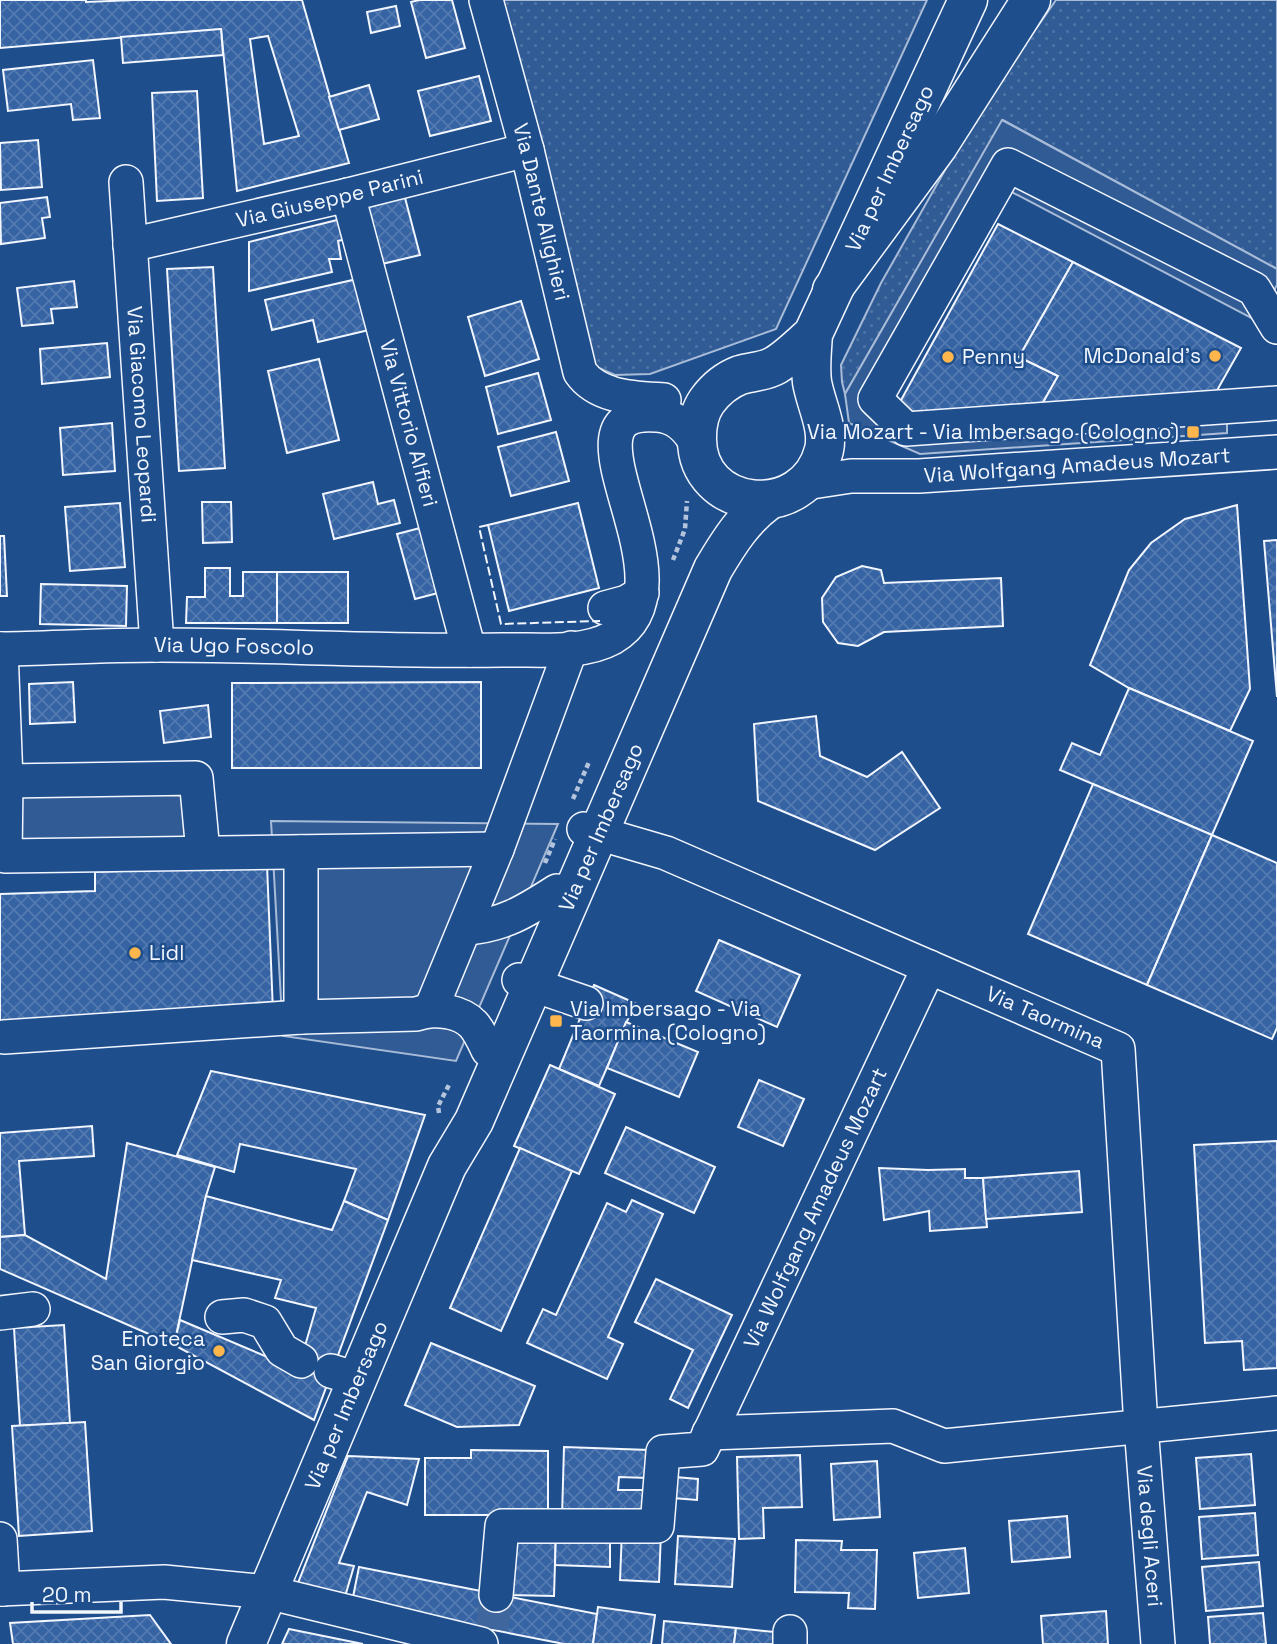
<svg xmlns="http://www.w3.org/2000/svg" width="1277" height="1644" viewBox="0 0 1277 1644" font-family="'Space Grotesk',sans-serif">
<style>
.grass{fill:url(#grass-dots);stroke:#a8bbd7;stroke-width:2}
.built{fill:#305b95;stroke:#a8bbd7;stroke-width:2}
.building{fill:url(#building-cross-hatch);stroke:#f2f6ff;stroke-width:2;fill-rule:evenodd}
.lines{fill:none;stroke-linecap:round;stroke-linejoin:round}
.minor-tunnel{stroke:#3f679d;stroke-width:33;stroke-dasharray:33 17;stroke-linecap:butt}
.minor-casing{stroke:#f2f6ff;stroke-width:36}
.major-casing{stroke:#f2f6ff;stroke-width:41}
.highway-casing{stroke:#f2f6ff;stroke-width:41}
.path{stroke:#b3c4dc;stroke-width:4.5;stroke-dasharray:5 3.5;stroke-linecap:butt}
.minor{stroke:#1f4e8c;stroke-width:33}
.major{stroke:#1f4e8c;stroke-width:38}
.highway{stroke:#1f4e8c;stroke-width:38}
.fence{stroke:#f2f6ff;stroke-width:2;stroke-dasharray:9 3.5;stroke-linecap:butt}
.poi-dot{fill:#ffb74d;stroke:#1f4e8c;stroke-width:2.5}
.labels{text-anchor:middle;stroke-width:5;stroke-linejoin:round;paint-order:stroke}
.street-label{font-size:21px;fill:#f2f6ff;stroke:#1f4e8c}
.poi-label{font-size:21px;fill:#f2f6ff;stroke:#1f4e8c;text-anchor:end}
</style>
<defs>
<pattern id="grass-dots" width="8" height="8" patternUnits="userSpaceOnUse" patternTransform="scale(1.75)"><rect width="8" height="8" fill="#305b95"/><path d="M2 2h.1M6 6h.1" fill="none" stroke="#4e73a5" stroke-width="1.8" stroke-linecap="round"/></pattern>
<pattern id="building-cross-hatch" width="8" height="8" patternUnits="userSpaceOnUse" patternTransform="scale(1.75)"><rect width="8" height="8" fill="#3563a3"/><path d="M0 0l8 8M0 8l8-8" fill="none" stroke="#537ab1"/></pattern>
</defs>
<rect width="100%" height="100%" fill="#1f4e8c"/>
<g class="grass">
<path d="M 496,0 L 927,0 L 776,329 L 650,374 L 615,375 L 592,365 Z"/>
<path d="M 1056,0 L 1277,0 L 1277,269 L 1003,120 L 845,394 L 842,382 L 841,365 L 881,283 L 978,112 Z"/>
</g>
<g class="built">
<path d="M 1002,120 L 1277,269 L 1277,285 L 1257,321 L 989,180 L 862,403 L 1227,412 L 1227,433 L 920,454 L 849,423 L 845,394 Z"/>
<path d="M 196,778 L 203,852 L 5,856 L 6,781 Z"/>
<path d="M 271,821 L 558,824 L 456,1061 L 283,1036 Z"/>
</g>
<g class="building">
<path d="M 0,0 L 86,0 L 86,2 L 134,0 L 302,0 L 349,163 L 237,191 L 221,29 L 0,48 ZM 268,36 L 299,136 L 264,144 L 250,39 Z"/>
<path d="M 419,0 L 452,0 L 465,48 L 426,58 L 411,2 Z"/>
<path d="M 396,6 L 400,26 L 371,33 L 367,12 Z"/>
<path d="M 221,29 L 223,55 L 123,63 L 121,37 Z"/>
<path d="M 93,60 L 100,118 L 73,120 L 71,104 L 8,111 L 3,70 Z"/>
<path d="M 479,76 L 491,121 L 430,136 L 418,91 Z"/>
<path d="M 369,85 L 379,119 L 339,130 L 329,97 Z"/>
<path d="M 197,91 L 203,198 L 157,201 L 152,93 Z"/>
<path d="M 38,140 L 42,187 L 1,190 L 0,143 Z"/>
<path d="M 404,194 L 420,255 L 382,264 L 366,204 Z"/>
<path d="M 47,197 L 50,217 L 42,218 L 45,238 L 1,244 L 0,203 Z"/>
<path d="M 345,218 L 349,238 L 338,241 L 341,259 L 329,259 L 332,272 L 249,291 L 249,242 Z"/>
<path d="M 998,224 L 1073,262 L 1019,357 L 1058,376 L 1037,413 L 919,422 L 895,411 Z"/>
<path d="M 1073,262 L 1241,348 L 1211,401 L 1037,413 L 1058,376 L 1019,357 Z"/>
<path d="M 213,267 L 225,468 L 179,471 L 167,269 Z"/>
<path d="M 357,279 L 369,330 L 318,342 L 313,320 L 272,330 L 265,300 Z"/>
<path d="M 74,281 L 77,307 L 51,309 L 53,323 L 22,326 L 17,288 Z"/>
<path d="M 521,301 L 539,359 L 485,376 L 468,317 Z"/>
<path d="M 107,343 L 110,377 L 42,384 L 40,349 Z"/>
<path d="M 319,359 L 339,440 L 287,453 L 268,371 Z"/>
<path d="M 538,373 L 551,420 L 498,434 L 486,387 Z"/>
<path d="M 112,423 L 115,471 L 63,475 L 60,428 Z"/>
<path d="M 556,432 L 569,481 L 511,496 L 498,447 Z"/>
<path d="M 373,482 L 378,504 L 394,500 L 400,523 L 334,539 L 323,494 Z"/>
<path d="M 202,502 L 231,502 L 232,542 L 203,543 Z"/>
<path d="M 120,503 L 125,567 L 70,571 L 65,507 Z"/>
<path d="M 578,503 L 599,588 L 509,611 L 488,525 Z"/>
<path d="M 1237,505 L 1250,689 L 1230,731 L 1129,688 L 1090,665 L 1129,570 L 1151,543 L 1185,519 Z"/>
<path d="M 420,528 L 438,593 L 415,599 L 397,534 Z"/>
<path d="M 0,536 L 4,536 L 7,596 L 0,596 Z"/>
<path d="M 1277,540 L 1277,697 L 1264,541 Z"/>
<path d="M 862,566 L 881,570 L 884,583 L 1001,578 L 1003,626 L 884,632 L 858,646 L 838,643 L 823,622 L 822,598 L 836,577 Z"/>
<path d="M 205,568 L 230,568 L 230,596 L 243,596 L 243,572 L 277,572 L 277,623 L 186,623 L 187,597 L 205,597 Z"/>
<rect x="277" y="572" width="71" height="51"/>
<path d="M 41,584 L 127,586 L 126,626 L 40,624 Z"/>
<path d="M 73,682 L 75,722 L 30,724 L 29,684 Z"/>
<path d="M 481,682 L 481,768 L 232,768 L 232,683 Z"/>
<path d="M 1129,688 L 1253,741 L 1212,835 L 1060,770 L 1072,743 L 1100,755 Z"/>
<path d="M 208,705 L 211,737 L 164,743 L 160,711 Z"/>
<path d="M 816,716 L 820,756 L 867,777 L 902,752 L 940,808 L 875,850 L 758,801 L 754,724 Z"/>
<path d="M 1093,784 L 1212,835 L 1147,985 L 1028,934 Z"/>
<path d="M 1212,835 L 1277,863 L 1277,1028 L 1272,1039 L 1147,985 Z"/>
<path d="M 267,865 L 273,1012 L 0,1023 L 0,894 L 95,891 L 95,872 Z"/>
<path d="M 719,940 L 800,975 L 777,1027 L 696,991 Z"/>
<path d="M 594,985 L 635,1003 L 599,1086 L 559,1069 Z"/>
<path d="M 626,1022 L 698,1052 L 679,1097 L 607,1068 Z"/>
<path d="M 550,1065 L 615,1094 L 579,1174 L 514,1146 Z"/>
<path d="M 211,1071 L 425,1115 L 388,1220 L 344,1201 L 356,1169 L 240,1144 L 234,1172 L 177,1155 Z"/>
<path d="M 759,1080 L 804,1099 L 783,1146 L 738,1127 Z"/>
<path d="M 92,1126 L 94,1156 L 19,1161 L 25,1235 L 0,1237 L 0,1133 Z"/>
<path d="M 626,1127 L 715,1167 L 694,1213 L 605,1173 Z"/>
<path d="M 1277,1141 L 1277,1368 L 1244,1370 L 1242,1341 L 1205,1343 L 1194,1145 Z"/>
<path d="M 127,1143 L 215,1167 L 206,1196 L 174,1345 L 0,1269 L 0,1237 L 25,1235 L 106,1279 Z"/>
<path d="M 520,1148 L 572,1171 L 501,1331 L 450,1308 Z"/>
<path d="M 879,1168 L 928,1170 L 965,1169 L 965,1178 L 983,1178 L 987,1227 L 930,1231 L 929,1211 L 884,1220 Z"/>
<path d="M 1079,1171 L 1082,1212 L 986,1219 L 983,1178 Z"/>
<path d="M 206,1196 L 332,1230 L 344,1201 L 388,1220 L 314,1420 L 174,1345 L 180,1320 L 298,1370 L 316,1308 L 275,1298 L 281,1280 L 192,1260 Z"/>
<path d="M 632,1200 L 663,1214 L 608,1337 L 623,1344 L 607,1379 L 527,1343 L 543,1309 L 556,1315 L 607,1203 L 626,1212 Z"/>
<path d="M 656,1279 L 732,1315 L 688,1408 L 670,1399 L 693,1350 L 635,1322 Z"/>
<path d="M 64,1325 L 70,1423 L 20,1426 L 14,1328 Z"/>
<path d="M 431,1343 L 535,1386 L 519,1425 L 457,1427 L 405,1405 Z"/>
<path d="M 85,1422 L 92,1531 L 19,1536 L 12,1426 Z"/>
<path d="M 564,1447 L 649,1450 L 648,1478 L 619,1477 L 618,1490 L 645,1490 L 645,1519 L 562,1517 Z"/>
<path d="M 471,1450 L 548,1451 L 548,1515 L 425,1515 L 425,1458 L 471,1458 Z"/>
<path d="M 1251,1454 L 1255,1505 L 1200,1509 L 1196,1458 Z"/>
<path d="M 800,1455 L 802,1507 L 763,1508 L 764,1538 L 739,1539 L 737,1457 Z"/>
<path d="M 348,1456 L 419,1459 L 407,1505 L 367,1492 L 339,1563 L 354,1566 L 344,1600 L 296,1588 Z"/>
<path d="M 877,1461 L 880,1517 L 834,1520 L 831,1464 Z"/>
<path d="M 675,1477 L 698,1479 L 697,1500 L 673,1498 Z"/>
<path d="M 1255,1513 L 1258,1555 L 1202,1559 L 1199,1517 Z"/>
<path d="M 1067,1516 L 1070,1557 L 1012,1562 L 1009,1521 Z"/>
<path d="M 510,1529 L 556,1530 L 554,1596 L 509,1595 Z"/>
<path d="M 556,1530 L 610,1531 L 610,1567 L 555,1565 Z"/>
<path d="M 622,1530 L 661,1532 L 659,1582 L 620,1580 Z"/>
<path d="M 678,1536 L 735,1539 L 732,1587 L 675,1584 Z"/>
<path d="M 796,1540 L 842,1541 L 841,1550 L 877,1550 L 875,1609 L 848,1608 L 849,1593 L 795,1592 Z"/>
<path d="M 965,1548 L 969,1593 L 918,1598 L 914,1553 Z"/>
<path d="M 1259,1562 L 1263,1606 L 1206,1611 L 1202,1567 Z"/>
<path d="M 359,1567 L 597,1614 L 593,1644 L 564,1644 L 352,1602 Z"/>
<path d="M 598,1607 L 655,1615 L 651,1644 L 593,1644 Z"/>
<path d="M 1106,1611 L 1108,1644 L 1043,1644 L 1041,1616 Z"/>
<path d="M 1263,1613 L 1266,1644 L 1210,1644 L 1208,1617 Z"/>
<path d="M 150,1615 L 171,1644 L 13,1644 L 10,1623 Z"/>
<path d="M 664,1621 L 736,1628 L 734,1644 L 662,1644 Z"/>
<path d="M 736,1628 L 784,1633 L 783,1644 L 734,1644 Z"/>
<path d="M 289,1629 L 363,1644 L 282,1644 Z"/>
</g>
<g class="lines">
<path class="minor-tunnel" d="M 492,1629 L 496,1595"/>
<defs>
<g id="minor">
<path id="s1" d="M 486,0 L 527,150 L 580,372 C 598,398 635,398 664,400"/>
<path id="s2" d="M 126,182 L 157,645"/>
<path id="s3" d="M 348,195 L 469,650"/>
<path id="s4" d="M 130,245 L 348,195 L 527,150"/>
<path d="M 1277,327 L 1254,289 L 1008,165 L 875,399 L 906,429 L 1277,403"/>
<path id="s5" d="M 805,483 L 851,476 L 919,476 L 1277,452"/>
<path d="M 605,608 L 627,602 L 642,593"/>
<path id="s6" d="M 0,649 C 53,648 106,645 159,645 C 273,645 388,652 502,650 C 536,649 581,655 612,638 C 704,584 545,406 657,415 C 676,416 688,428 697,445"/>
<path d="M 1,649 L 6,781 L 5,856 L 497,849"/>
<path d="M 6,781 L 196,778 L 203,852"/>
<path id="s7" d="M 584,829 L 666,853 L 1118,1049 L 1141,1426 L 1158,1644"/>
<path d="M 301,852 L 301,1017"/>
<path d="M 465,928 C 502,926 526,911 557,891"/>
<path d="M 519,980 L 586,1003"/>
<path d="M 431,1009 L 497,849 L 571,648"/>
<path d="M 4,1037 L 301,1017 L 416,1014 C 429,1010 436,1010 449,1012 C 473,1017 478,1029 488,1050"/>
<path d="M 0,1313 L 33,1309"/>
<path d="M 222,1317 L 244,1315 L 265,1322 L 282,1350 L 301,1361"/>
<path d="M 331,1371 L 357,1379"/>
<path d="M 709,1433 L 893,1426 L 944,1446 L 1277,1413"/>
<path d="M 0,1539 L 3,1589"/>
<path d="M 0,1589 L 164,1582 L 267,1592 L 481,1644"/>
<path id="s8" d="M 496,1595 L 502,1526 L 657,1526 L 663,1452 L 702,1449 L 929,967"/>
<path d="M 790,1644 L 790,1632"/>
</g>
<g id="major">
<path id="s9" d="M 813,334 C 801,345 789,357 776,365 C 764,372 753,371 740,375 C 727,380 715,390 707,401 C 700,411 697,425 697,437 C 695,512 805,524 824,450 C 829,427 816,405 812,382 C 810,367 812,350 813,334 L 968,0"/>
<path id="s10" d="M 246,1644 L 447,1166 L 474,1121 L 713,569 C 729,542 744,518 769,500"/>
</g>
<path id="highway" d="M 832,290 L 938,146 L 1031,0"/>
</defs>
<use href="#minor" class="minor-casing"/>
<use href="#major" class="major-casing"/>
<use href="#highway" class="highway-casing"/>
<g class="path">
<path d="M 673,560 L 685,529 L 687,501"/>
<path d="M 573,799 L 589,762"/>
<path d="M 545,863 L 555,839"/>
<path d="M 439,1113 L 438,1106 L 450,1083"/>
</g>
<use href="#minor" class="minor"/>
<use href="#major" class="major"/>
<use href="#highway" class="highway"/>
<path class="fence" d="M 488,525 L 479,527 L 501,624 L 600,621"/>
</g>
<g class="poi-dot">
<circle cx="1215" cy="356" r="7"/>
<circle cx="948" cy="357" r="7"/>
<rect x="1186" y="425" width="14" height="14" rx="3.5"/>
<circle cx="135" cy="953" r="7"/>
<rect x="549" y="1014" width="14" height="14" rx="3.5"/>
<circle cx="219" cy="1351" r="7"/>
</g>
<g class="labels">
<g class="street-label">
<text dy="7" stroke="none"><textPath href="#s9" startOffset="654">Via per Imbersago</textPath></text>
<text dy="7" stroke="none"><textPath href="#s4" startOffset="205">Via Giuseppe Parini</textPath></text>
<text dy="7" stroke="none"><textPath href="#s1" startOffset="219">Via Dante Alighieri</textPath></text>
<text dy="7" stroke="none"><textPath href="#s2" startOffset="233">Via Giacomo Leopardi</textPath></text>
<text dy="7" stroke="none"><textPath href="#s3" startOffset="236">Via Vittorio Alfieri</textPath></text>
<text dy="7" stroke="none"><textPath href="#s5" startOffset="273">Via Wolfgang Amadeus Mozart</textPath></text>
<text dy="7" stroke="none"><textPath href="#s6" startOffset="234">Via Ugo Foscolo</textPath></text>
<text dy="7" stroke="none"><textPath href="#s10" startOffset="891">Via per Imbersago</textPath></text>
<text dy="7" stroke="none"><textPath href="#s7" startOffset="499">Via Taormina</textPath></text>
<text dy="7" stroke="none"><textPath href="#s8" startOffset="604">Via Wolfgang Amadeus Mozart</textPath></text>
<text dy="7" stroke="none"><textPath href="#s10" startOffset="259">Via per Imbersago</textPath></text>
<text dy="7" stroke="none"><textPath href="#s7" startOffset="1066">Via degli Aceri</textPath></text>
</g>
<g class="poi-label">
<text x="1201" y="363">McDonald's</text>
<text x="962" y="364" text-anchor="start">Penny</text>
<text x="1179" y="439">Via Mozart - Via Imbersago (Cologno)</text>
<text x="149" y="960" text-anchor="start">Lidl</text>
<text x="570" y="1016" text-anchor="start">Via Imbersago - Via<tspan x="570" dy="24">Taormina (Cologno)</tspan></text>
<text x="205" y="1346">Enoteca<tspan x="205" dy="24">San Giorgio</tspan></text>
</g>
</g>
<path d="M32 1602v10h89v-10" fill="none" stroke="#f2f6ff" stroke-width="3.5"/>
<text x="42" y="1602" font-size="21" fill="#f2f6ff" stroke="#1f4e8c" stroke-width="5" paint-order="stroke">20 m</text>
</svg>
